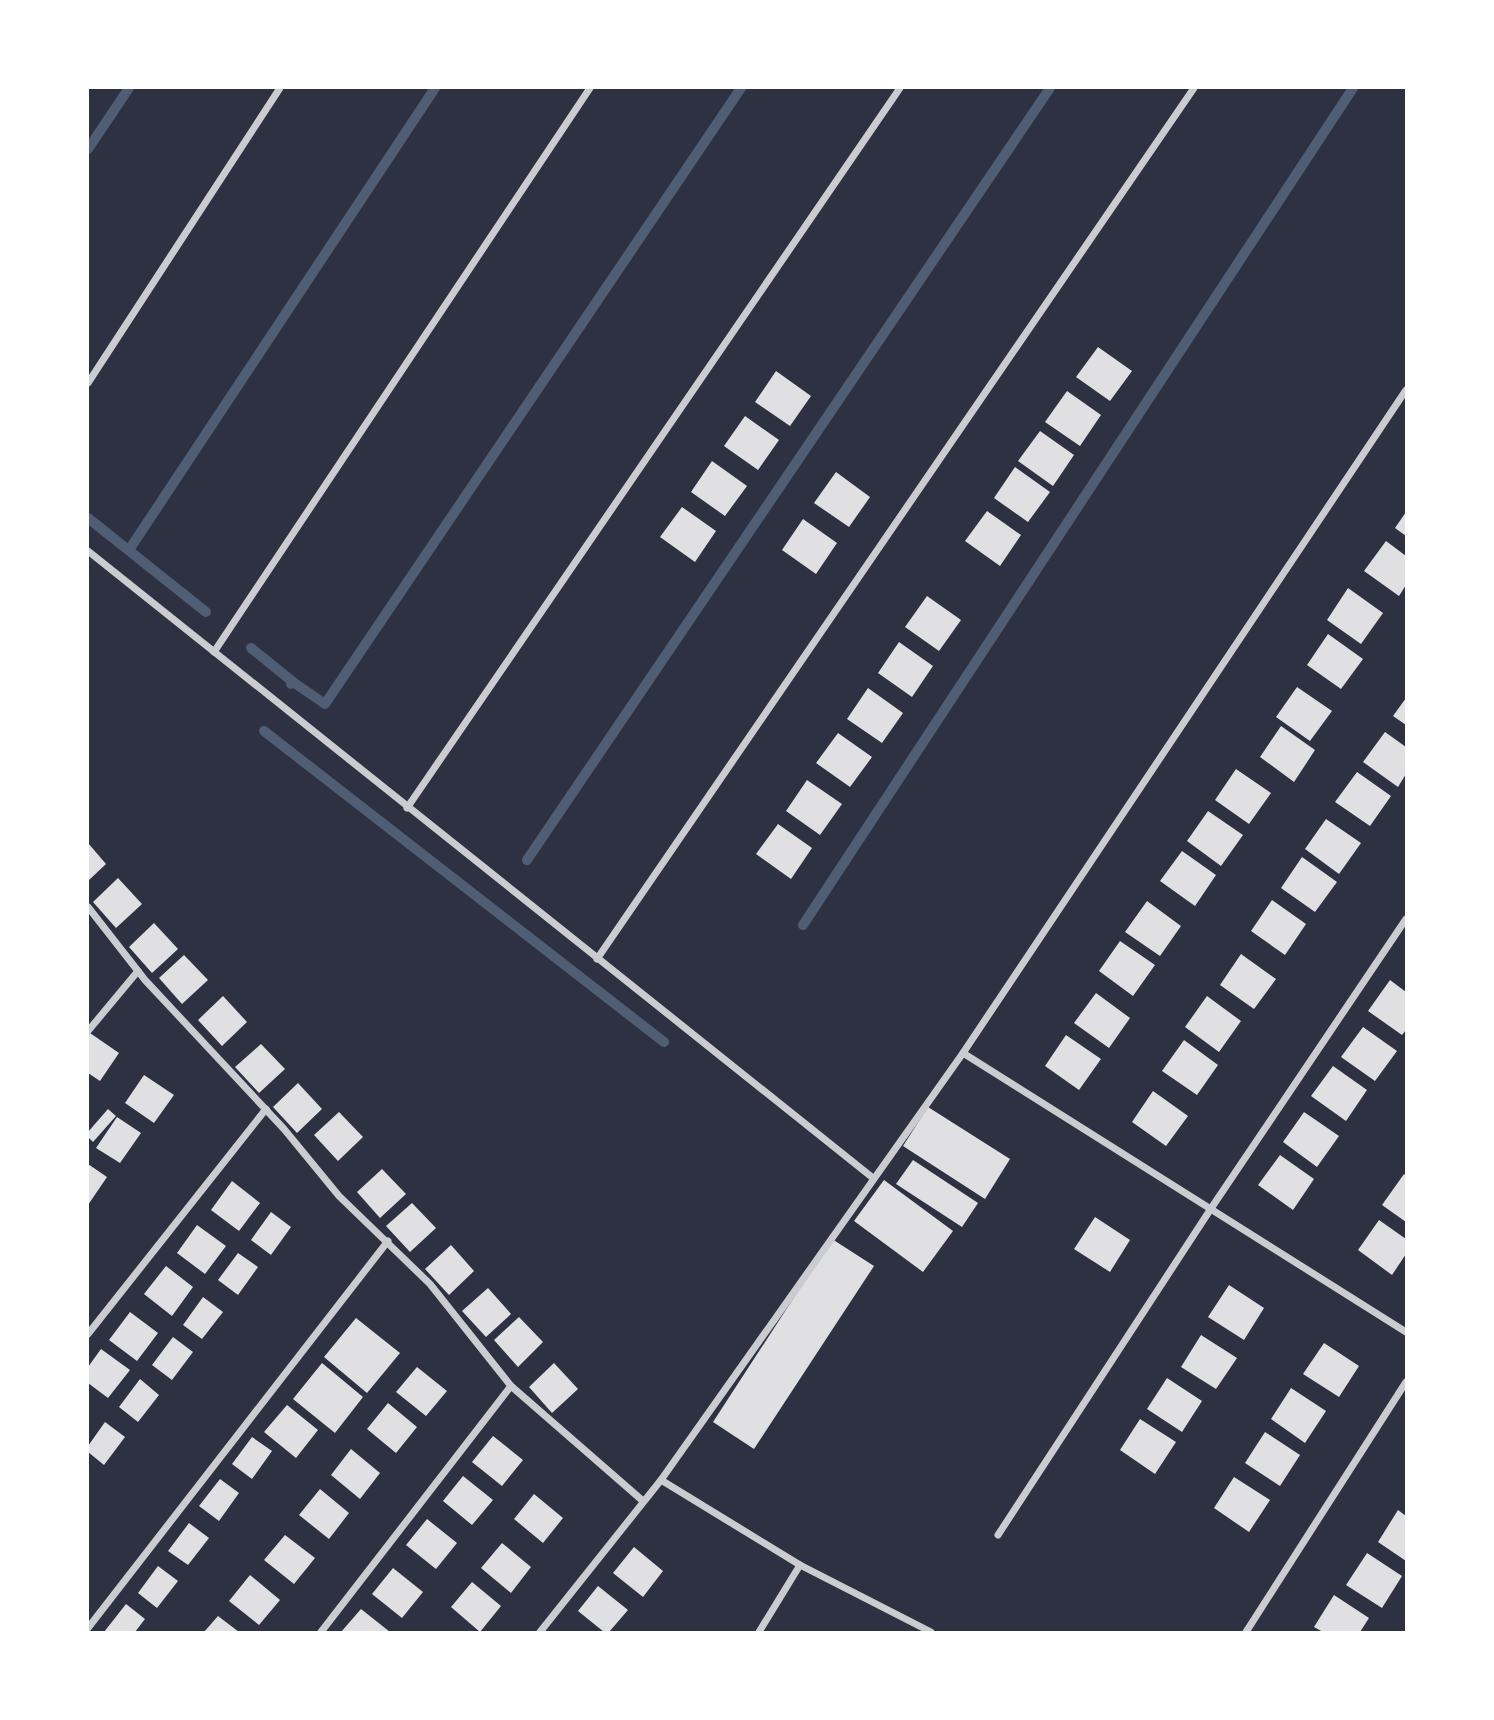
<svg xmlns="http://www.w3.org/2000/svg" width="1494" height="1720" viewBox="0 0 1494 1720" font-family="'Noto Sans',sans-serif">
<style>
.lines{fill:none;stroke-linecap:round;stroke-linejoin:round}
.stream{stroke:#4f5d75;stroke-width:10}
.building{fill:#e0e0e3}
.minor{stroke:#caccd0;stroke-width:7}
</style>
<rect width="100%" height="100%" fill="#2d3142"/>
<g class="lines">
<g class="stream">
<path d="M 88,149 L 129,88"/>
<path d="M 88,518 L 206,612"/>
<path d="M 129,550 L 435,88"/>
<path d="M 251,648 L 293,682 L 291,684"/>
<path d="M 293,682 L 325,704 L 741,88"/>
<path d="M 264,731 L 664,1042"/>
<path d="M 527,860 L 1050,88"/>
<path d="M 803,925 L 1353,88"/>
</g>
</g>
<g class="building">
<path d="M 1098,347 L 1132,371 L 1110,401 L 1076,377 Z"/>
<path d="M 776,371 L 811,396 L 790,426 L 755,402 Z"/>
<path d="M 1067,391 L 1101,415 L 1080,446 L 1045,422 Z"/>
<path d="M 745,416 L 779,440 L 758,470 L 724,446 Z"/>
<path d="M 1040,431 L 1074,455 L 1053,486 L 1018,461 Z"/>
<path d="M 712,461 L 747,486 L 725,516 L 691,492 Z"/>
<path d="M 1015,467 L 1050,492 L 1028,522 L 994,498 Z"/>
<path d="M 836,472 L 870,497 L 849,527 L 814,503 Z"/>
<path d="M 682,507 L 716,531 L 695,562 L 660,537 Z"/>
<path d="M 987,511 L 1021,535 L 1000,566 L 965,541 Z"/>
<path d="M 1406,512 L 1406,536 L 1395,528 Z"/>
<path d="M 803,519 L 837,543 L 816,574 L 782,550 Z"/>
<path d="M 1386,541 L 1406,556 L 1406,585 L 1399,596 L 1364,571 Z"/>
<path d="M 1348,588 L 1383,613 L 1361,644 L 1327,620 Z"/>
<path d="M 927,596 L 961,620 L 939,651 L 905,627 Z"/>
<path d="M 1328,634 L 1363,659 L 1341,689 L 1307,665 Z"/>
<path d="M 899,642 L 933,666 L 912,697 L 878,673 Z"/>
<path d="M 1297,687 L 1332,711 L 1310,741 L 1276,717 Z"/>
<path d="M 868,688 L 903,713 L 882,743 L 847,719 Z"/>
<path d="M 1406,698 L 1406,725 L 1393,716 Z"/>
<path d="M 1281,726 L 1315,750 L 1294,782 L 1260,757 Z"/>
<path d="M 1385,732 L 1406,747 L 1406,774 L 1398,787 L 1363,762 Z"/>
<path d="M 838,733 L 872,757 L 850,787 L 816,763 Z"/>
<path d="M 1236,769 L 1271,793 L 1249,824 L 1215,800 Z"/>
<path d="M 1357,772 L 1391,796 L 1370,826 L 1335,802 Z"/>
<path d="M 807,780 L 842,804 L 820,835 L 786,811 Z"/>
<path d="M 1208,811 L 1243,835 L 1221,866 L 1187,841 Z"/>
<path d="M 1326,819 L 1361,843 L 1339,874 L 1305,849 Z"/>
<path d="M 778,824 L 812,848 L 791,879 L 756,854 Z"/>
<path d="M 88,843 L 106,864 L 88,881 Z"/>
<path d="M 1182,851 L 1216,875 L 1195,906 L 1160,881 Z"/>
<path d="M 1302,857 L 1337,882 L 1315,912 L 1281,888 Z"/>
<path d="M 118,878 L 142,904 L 116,928 L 93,902 Z"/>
<path d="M 1272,900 L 1306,924 L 1285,955 L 1251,931 Z"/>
<path d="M 1147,901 L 1181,926 L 1160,956 L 1125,932 Z"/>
<path d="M 154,923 L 178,949 L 152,973 L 129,947 Z"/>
<path d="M 1120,941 L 1155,965 L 1133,996 L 1099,971 Z"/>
<path d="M 1241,954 L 1276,979 L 1254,1009 L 1220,985 Z"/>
<path d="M 184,955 L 208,980 L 182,1004 L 159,978 Z"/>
<path d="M 1390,980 L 1406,992 L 1406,1030 L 1402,1035 L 1368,1011 Z"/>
<path d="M 1096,993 L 1130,1018 L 1109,1048 L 1074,1023 Z"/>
<path d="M 223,996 L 247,1022 L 222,1046 L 198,1020 Z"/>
<path d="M 1207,996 L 1241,1021 L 1219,1052 L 1185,1027 Z"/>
<path d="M 1363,1027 L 1397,1051 L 1375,1081 L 1341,1057 Z"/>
<path d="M 90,1033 L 119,1053 L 100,1081 L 88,1073 L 88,1037 Z"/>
<path d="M 1066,1035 L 1101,1059 L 1079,1090 L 1045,1066 Z"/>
<path d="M 1184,1040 L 1218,1065 L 1197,1095 L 1162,1071 Z"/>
<path d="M 261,1044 L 285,1069 L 259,1093 L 235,1067 Z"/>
<path d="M 1333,1066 L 1367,1090 L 1346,1121 L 1311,1096 Z"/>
<path d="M 144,1075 L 174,1095 L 154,1123 L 125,1103 Z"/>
<path d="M 298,1083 L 322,1109 L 297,1133 L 273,1107 Z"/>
<path d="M 1153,1091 L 1188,1116 L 1166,1146 L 1132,1122 Z"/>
<path d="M 928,1107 L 1010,1159 L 985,1199 L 903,1146 Z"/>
<path d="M 108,1109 L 116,1116 L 93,1142 L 88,1137 L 88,1132 Z"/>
<path d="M 339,1112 L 363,1137 L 338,1161 L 314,1135 Z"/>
<path d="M 1304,1112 L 1339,1136 L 1317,1167 L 1283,1142 Z"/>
<path d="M 117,1117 L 141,1133 L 120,1163 L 96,1148 Z"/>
<path d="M 1280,1155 L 1314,1179 L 1293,1210 L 1258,1185 Z"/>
<path d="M 913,1160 L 978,1203 L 962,1227 L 896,1184 Z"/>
<path d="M 88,1164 L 107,1177 L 88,1205 Z"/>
<path d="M 382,1169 L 406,1194 L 380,1218 L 357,1192 Z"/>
<path d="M 1404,1174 L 1406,1176 L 1406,1222 L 1382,1205 Z"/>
<path d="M 884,1180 L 953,1231 L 923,1272 L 854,1221 Z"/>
<path d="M 232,1181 L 260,1203 L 239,1231 L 211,1210 Z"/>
<path d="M 412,1203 L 436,1228 L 410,1252 L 386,1226 Z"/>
<path d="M 271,1212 L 291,1227 L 271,1255 L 251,1240 Z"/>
<path d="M 1095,1217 L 1130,1240 L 1110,1272 L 1074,1249 Z"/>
<path d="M 1379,1220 L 1406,1239 L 1406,1254 L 1392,1275 L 1358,1250 Z"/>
<path d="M 197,1225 L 226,1246 L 205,1274 L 177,1253 Z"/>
<path d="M 832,1239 L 874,1266 L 754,1449 L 713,1422 Z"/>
<path d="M 451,1245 L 474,1271 L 449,1295 L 425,1269 Z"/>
<path d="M 238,1253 L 258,1267 L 238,1295 L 218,1280 Z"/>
<path d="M 166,1266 L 193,1287 L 172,1316 L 144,1294 Z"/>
<path d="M 1229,1285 L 1264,1308 L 1244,1340 L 1208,1317 Z"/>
<path d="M 488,1288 L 511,1314 L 486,1337 L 462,1311 Z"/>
<path d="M 203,1297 L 223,1312 L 202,1339 L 183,1325 Z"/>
<path d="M 130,1312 L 158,1333 L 137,1361 L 109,1340 Z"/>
<path d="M 519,1317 L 543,1342 L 518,1367 L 494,1340 Z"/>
<path d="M 356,1318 L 400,1353 L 367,1393 L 324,1357 Z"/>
<path d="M 1201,1335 L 1237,1358 L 1216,1389 L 1181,1367 Z"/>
<path d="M 173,1337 L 193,1352 L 172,1380 L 152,1365 Z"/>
<path d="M 1324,1343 L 1359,1366 L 1339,1397 L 1303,1374 Z"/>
<path d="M 101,1349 L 130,1370 L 108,1398 L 88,1383 L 88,1367 Z"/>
<path d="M 322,1363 L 363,1397 L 335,1433 L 293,1399 Z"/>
<path d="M 554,1363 L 578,1389 L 552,1413 L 529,1387 Z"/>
<path d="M 417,1367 L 447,1391 L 426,1416 L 396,1392 Z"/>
<path d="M 1167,1378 L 1202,1401 L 1182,1432 L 1147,1409 Z"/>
<path d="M 140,1379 L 159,1395 L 138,1422 L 119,1407 Z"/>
<path d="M 1291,1388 L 1326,1411 L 1305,1443 L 1271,1419 Z"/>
<path d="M 388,1403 L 417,1427 L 396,1453 L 367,1429 Z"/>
<path d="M 287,1405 L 318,1430 L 296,1458 L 264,1432 Z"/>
<path d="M 1140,1419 L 1176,1442 L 1155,1474 L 1120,1450 Z"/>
<path d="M 105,1422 L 125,1437 L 104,1465 L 88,1452 L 88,1446 Z"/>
<path d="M 1265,1432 L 1300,1455 L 1280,1486 L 1245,1463 Z"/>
<path d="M 493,1436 L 523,1460 L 502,1486 L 472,1462 Z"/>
<path d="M 252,1437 L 272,1451 L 252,1479 L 232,1464 Z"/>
<path d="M 351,1449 L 380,1473 L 360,1499 L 331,1475 Z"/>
<path d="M 463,1476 L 493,1500 L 472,1525 L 443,1501 Z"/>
<path d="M 1234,1477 L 1270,1500 L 1249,1532 L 1214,1508 Z"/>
<path d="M 220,1479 L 239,1493 L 219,1521 L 199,1506 Z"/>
<path d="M 320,1489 L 349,1513 L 329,1539 L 299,1515 Z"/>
<path d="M 534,1494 L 563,1518 L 543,1543 L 514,1519 Z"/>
<path d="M 1398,1510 L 1406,1516 L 1406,1561 L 1378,1542 Z"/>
<path d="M 427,1519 L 457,1543 L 436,1569 L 406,1545 Z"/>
<path d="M 189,1523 L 209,1538 L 188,1565 L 168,1551 Z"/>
<path d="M 285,1535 L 315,1558 L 294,1584 L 264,1560 Z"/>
<path d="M 502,1543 L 531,1567 L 511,1593 L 481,1568 Z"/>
<path d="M 634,1547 L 663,1571 L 643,1597 L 613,1573 Z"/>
<path d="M 1367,1553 L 1402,1576 L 1382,1608 L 1346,1585 Z"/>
<path d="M 158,1566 L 178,1581 L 157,1608 L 138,1593 Z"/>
<path d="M 393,1568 L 423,1592 L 402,1618 L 372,1594 Z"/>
<path d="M 250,1575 L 280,1600 L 259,1625 L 229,1601 Z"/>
<path d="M 472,1582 L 501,1606 L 480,1632 L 451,1607 Z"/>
<path d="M 598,1586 L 628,1610 L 609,1632 L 604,1632 L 578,1611 Z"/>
<path d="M 1334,1595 L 1369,1618 L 1360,1632 L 1323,1632 L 1314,1627 Z"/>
<path d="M 126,1604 L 145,1619 L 135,1632 L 104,1632 Z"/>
<path d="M 361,1609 L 390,1632 L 341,1632 Z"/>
<path d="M 218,1616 L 239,1632 L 204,1632 Z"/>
</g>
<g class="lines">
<g class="minor">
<path d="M 88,383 L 280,88"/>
<path d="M 88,551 L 873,1178"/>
<path d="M 214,652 L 590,88"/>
<path d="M 407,808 L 900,88"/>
<path d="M 88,907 L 145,980 L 284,1129 L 339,1196 L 430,1284 L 511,1386 L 643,1501"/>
<path d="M 597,959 L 1194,88"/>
<path d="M 88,1031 L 138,971"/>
<path d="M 963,1053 L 1406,1332"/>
<path d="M 88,1334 L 266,1109"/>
<path d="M 661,1480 L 800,1565 L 931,1632"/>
<path d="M 998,1535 L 1212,1207 L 1406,919"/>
<path d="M 88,1628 L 388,1241"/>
<path d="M 321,1632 L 511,1386"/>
<path d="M 540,1632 L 661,1480 L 963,1053 L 1406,390"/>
<path d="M 759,1632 L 800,1565"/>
<path d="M 1246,1632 L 1406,1382"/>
</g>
</g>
<rect width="1494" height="1720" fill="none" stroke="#ffffff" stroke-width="178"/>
</svg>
